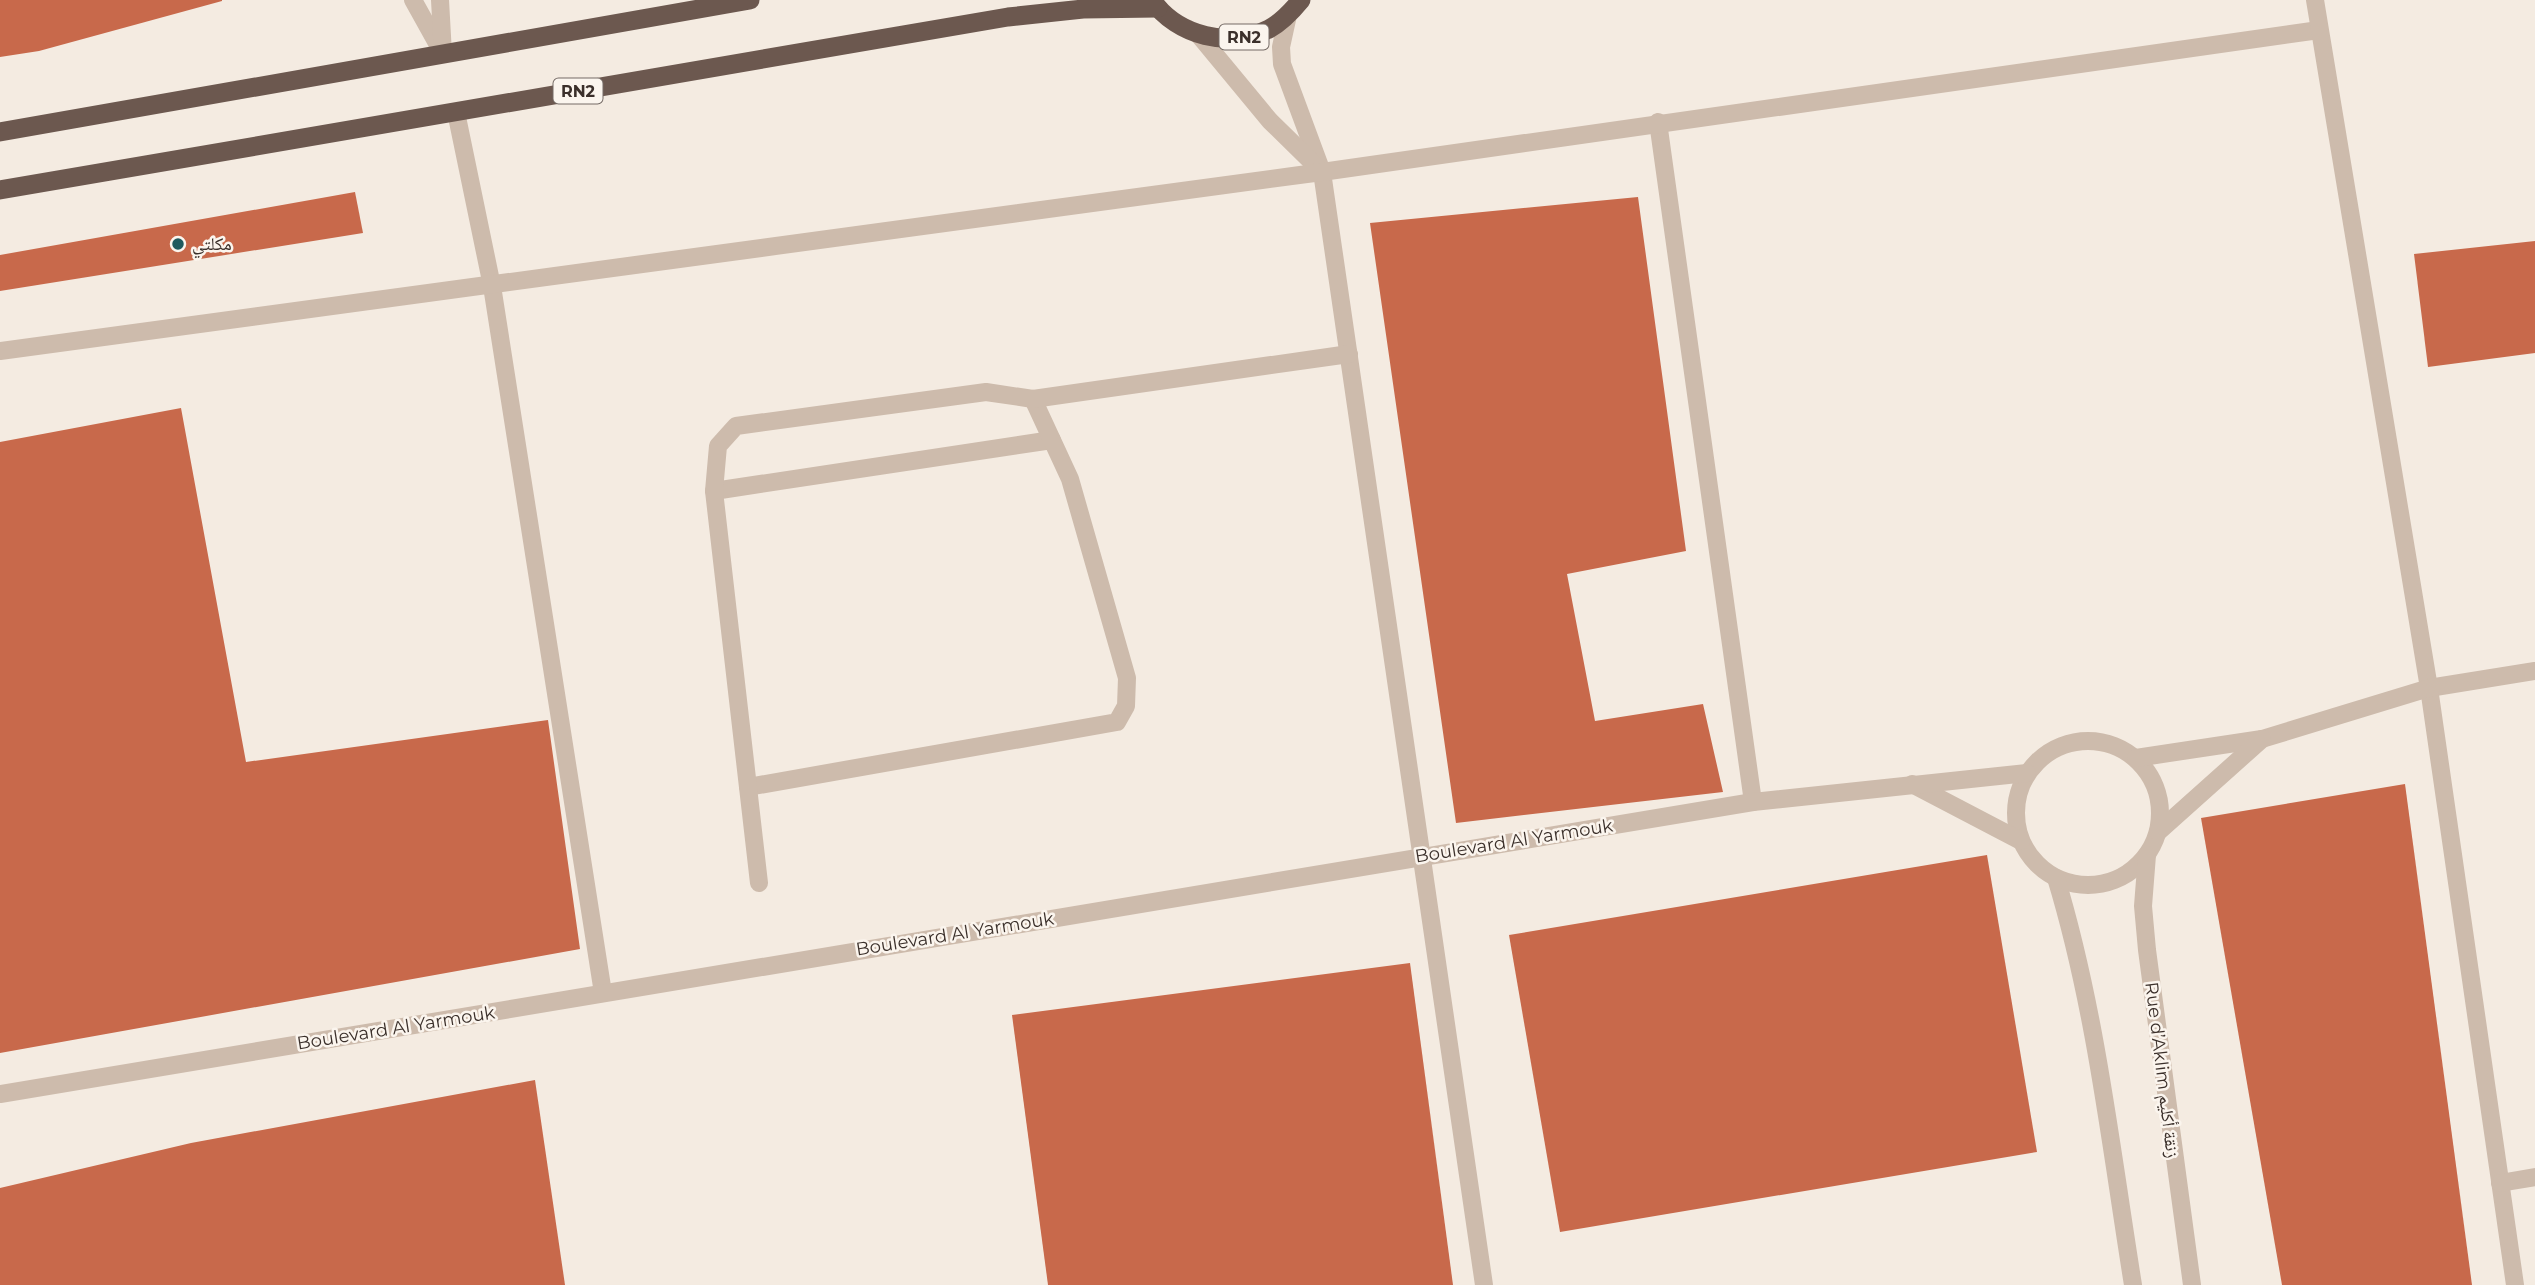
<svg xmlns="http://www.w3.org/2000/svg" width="2535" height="1285" viewBox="0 0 2535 1285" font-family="Montserrat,'Noto Naskh Arabic',sans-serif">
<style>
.building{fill:#c8694b}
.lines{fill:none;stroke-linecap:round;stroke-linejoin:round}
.service{stroke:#cdbbac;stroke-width:18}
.minor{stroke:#cdbbac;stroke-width:18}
.tertiary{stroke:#cdbbac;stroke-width:18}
.trunk{stroke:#6c584f;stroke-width:19}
.poi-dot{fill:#1f5a5e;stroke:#fbf5ee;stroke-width:2.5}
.labels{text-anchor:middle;stroke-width:5;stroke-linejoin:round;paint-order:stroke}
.shield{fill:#fbf5ee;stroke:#756b66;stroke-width:2}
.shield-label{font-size:16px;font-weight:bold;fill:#3b302b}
.poi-label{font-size:18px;fill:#3b302b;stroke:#fbf5ee;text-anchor:start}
.street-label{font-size:18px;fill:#3b302b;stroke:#fbf5ee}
</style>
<rect width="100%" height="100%" fill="#f4ebe1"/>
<g class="building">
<path d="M 0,0 L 222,0 L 222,1 L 39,51 L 0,57 Z"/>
<path d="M 355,192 L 363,233 L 0,291 L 0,255 Z"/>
<path d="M 1638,197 L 1686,551 L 1567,574 L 1595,721 L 1703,704 L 1723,792 L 1456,823 L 1370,223 Z"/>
<path d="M 2535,241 L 2535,353 L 2428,367 L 2414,254 Z"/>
<path d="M 181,408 L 246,762 L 548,720 L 580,949 L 0,1053 L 0,442 Z"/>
<path d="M 2405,784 L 2472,1285 L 2282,1285 L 2201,818 Z"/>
<path d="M 1987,855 L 2037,1152 L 1560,1232 L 1509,935 Z"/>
<path d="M 1410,963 L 1453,1285 L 1048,1285 L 1012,1015 Z"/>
<path d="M 535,1080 L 565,1285 L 0,1285 L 0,1188 L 191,1143 Z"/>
</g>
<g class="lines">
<g class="service">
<path d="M 1288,15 L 1281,47 L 1282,64 L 1322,172 L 1484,1285"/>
<path d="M 1198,34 L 1270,121 L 1317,167"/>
<path d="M 456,112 L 492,286 L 603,993"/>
<path d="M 1658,122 L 1753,802"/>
<path d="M 0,351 L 1322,172 L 2319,30"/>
<path d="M 714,491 L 1052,440"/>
<path d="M 748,787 L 1117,722 L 1126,706 L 1127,678 L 1070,479 L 1033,399"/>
<path d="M 759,883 L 714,491 L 718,446 L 736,426 L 986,392 L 1033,399 L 1349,354"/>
</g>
<g class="minor">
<path d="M 2429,688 L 2515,1285"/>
<path d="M 2500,1183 L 2535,1177"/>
</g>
<g class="tertiary">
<path d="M 413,0 L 443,54"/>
<path d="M 440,0 L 443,54"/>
<path d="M 2315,0 L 2429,688"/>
<circle cx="2088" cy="813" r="72"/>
<path d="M 2136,758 L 2262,739 L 2429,688 L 2535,671"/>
<path d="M 1912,784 L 2021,841"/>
<path d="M 2158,832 L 2262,739"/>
<path d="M 2147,855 L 2143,906 L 2147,950 L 2192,1285"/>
<path d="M 2056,878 C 2096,1010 2111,1149 2133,1285"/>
<path d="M 0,1094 L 1753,802 L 2027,773"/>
</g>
<g class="trunk">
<path d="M 1152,0 C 1177,36 1230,49 1269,29 C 1282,22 1292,11 1301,0"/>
<path d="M 0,132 L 750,0"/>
<path d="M 0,190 L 1008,17 L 1083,9 L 1158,8"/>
</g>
</g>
<circle class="poi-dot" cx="178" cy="244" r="7"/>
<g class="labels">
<g class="shield">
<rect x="1219.5" y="24.5" width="49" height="25" rx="5"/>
<rect x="553.5" y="78.5" width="49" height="25" rx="5"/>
</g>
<g class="shield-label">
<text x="1244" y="43">RN2</text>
<text x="578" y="97">RN2</text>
</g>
<g class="poi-label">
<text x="192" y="250">مكلتي</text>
</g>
<g class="street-label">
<text transform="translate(1514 841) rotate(-9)" y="6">Boulevard Al Yarmouk</text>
<text transform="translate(955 934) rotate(-9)" y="6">Boulevard Al Yarmouk</text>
<text transform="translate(396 1028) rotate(-9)" y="6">Boulevard Al Yarmouk</text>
<text transform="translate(2162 1070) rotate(83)" y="6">Rue d’Aklim زنقة أكليم</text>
</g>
</g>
</svg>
